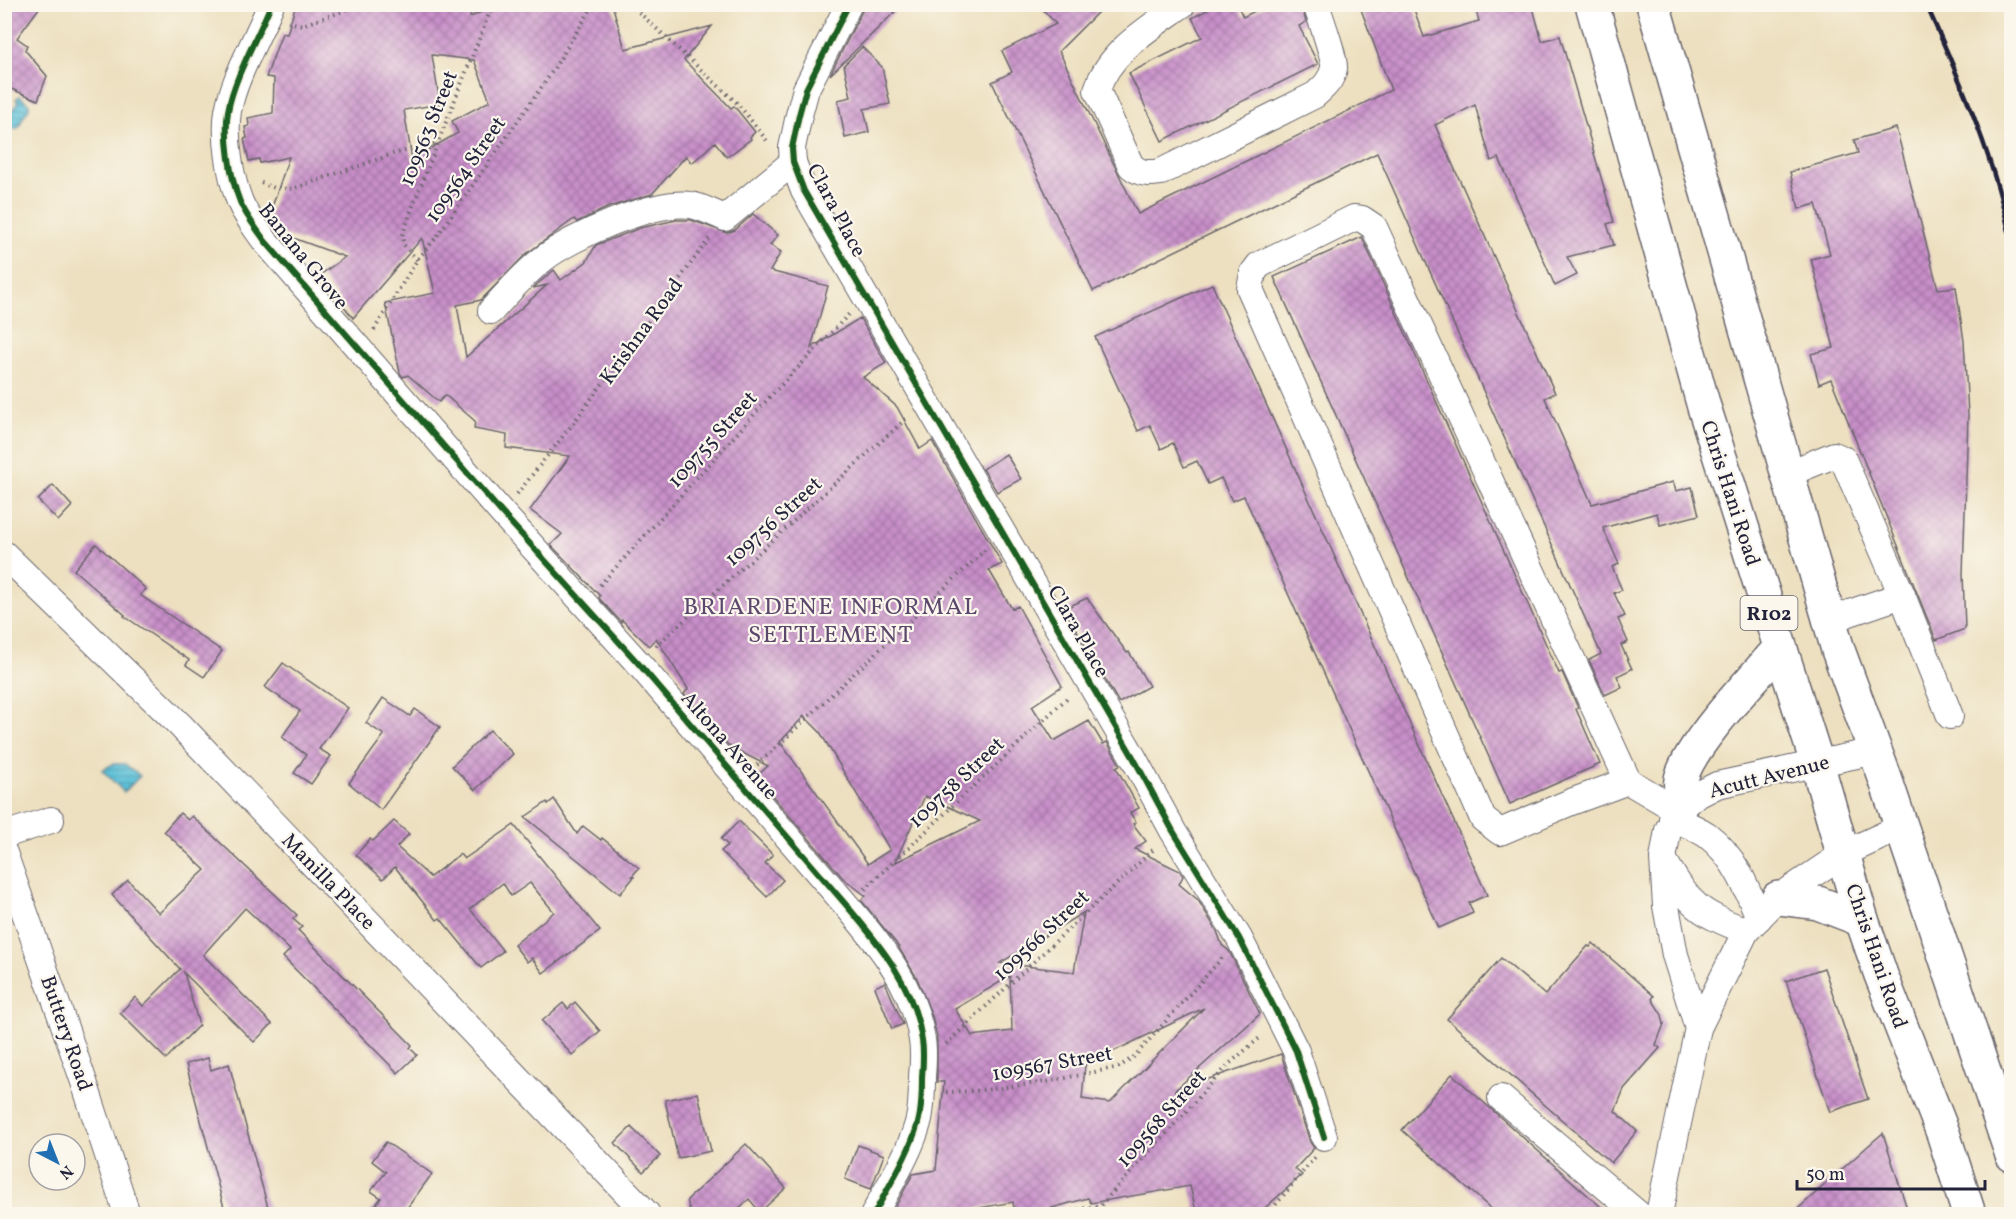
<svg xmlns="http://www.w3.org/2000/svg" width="2016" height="1219" viewBox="0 0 2016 1219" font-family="Vollkorn,serif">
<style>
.water{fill:url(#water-rules);stroke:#3e728a;stroke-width:1.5}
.building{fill:url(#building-cross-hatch);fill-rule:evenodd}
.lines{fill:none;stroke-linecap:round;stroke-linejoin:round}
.minor-casing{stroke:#69646a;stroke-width:28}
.major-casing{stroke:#69646a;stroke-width:36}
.path{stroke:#69646a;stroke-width:4;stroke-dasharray:1.5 4.5;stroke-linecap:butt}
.minor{stroke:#fff;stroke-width:26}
.major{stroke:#fff;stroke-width:33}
.rail{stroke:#22223b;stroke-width:4.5}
.cycleway-casing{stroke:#fbf7ec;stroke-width:10}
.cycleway{stroke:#1b5e20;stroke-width:6}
.labels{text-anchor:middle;stroke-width:4.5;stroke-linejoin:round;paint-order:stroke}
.shield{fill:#fbf7ec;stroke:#636270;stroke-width:1.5}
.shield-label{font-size:20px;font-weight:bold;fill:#22223b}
.street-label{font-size:21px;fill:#22223b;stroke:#fbf7ec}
.quarter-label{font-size:24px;letter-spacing:1.5px;fill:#5c486d;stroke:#fbf7ec}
</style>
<defs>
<pattern id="water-rules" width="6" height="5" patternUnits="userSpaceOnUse" patternTransform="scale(1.5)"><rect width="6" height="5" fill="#5bc1d9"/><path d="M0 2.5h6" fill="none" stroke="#4b9cb1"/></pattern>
<pattern id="building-cross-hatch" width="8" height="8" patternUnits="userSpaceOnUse" patternTransform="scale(1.5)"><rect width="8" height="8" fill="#c88fc9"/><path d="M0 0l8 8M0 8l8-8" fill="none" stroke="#a274a4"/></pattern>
</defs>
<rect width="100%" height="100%" fill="#fbf7ec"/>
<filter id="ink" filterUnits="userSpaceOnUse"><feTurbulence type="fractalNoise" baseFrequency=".0167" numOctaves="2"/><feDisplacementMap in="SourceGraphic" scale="12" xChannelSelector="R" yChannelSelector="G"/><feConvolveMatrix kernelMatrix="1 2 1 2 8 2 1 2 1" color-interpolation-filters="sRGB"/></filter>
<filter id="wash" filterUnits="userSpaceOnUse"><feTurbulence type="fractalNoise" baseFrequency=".008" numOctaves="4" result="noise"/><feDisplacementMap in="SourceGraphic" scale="24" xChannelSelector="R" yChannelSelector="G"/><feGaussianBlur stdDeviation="1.35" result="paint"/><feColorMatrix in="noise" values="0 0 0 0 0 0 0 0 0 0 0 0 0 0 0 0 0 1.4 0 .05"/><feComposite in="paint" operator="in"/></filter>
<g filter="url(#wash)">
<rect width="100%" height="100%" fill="#ede0c0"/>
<g class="water">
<path d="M 20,96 L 29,104 L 29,108 L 22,119 L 19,127 L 17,129 L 10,127 L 8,118 L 18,102 L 16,99 Z"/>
<path d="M 113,764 L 125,764 L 140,776 L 124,792 L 102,770 Z"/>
</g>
<g id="blocks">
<g class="building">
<path d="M 4,4 L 42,4 L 17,38 L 27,45 L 25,50 L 47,76 L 38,100 L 4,86 Z"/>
<path d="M 296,4 L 338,4 L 338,6 L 380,8 L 380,4 L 472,4 L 470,17 L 501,4 L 612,4 L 625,49 L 712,26 L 684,60 L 731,108 L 734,106 L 755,132 L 750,137 L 751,139 L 727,157 L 715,142 L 692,163 L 686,156 L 652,194 L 609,207 L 577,222 L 574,219 L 526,254 L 481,300 L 457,305 L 466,357 L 547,285 L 533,288 L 554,270 L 561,280 L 586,262 L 596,245 L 640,228 L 676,220 L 691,220 L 727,233 L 735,230 L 753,214 L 778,235 L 770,245 L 781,252 L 770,271 L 828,286 L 811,348 L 860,318 L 886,363 L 863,377 L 897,407 L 920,449 L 932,441 L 1002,564 L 989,570 L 1012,609 L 1018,606 L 1062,686 L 1032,706 L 1054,741 L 1089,721 L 1103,744 L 1107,742 L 1120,765 L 1116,767 L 1139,808 L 1130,813 L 1136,822 L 1133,824 L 1146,841 L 1135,849 L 1180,871 L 1183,876 L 1179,884 L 1198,900 L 1217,931 L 1222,945 L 1229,951 L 1260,1014 L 1174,1091 L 1281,1054 L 1282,1057 L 1310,1142 L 1314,1148 L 1295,1169 L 1302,1175 L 1257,1215 L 1197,1215 L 1190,1186 L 1091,1203 L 1088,1198 L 1027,1215 L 1015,1215 L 1013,1202 L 967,1210 L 968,1215 L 891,1215 L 913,1174 L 936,1170 L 944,1082 L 937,1082 L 937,1037 L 932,1016 L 917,978 L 896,943 L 861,900 L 866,896 L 843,878 L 756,777 L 768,766 L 729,746 L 684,694 L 688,689 L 656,638 L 649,646 L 622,620 L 621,622 L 599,598 L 600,596 L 551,545 L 562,534 L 530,510 L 570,456 L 506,448 L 507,435 L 474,429 L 475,421 L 445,395 L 439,402 L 408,375 L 403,377 L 400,373 L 385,303 L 435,293 L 422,238 L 353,318 L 320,275 L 345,257 L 277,232 L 278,226 L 271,224 L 268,219 L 289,157 L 260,163 L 259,159 L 249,161 L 244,139 L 247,138 L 245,127 L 249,126 L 248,118 L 273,113 L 274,78 L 266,77 L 282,33 L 287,34 ZM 432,55 L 474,60 L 490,101 L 452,121 L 458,133 L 412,159 L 404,110 L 440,104 ZM 804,716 L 820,732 L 890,850 L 868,864 L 780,742 ZM 925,796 L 980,821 L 894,863 L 896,860 ZM 1084,912 L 1074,972 L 1000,963 ZM 1010,976 L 1012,1031 L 972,1036 L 955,1009 ZM 1204,1008 L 1110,1103 L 1082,1099 L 1085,1065 Z"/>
<path d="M 867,4 L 903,4 L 830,75 L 862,11 Z"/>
<path d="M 1038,4 L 1106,4 L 1059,51 L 1138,214 L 1391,90 L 1359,4 L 1412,4 L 1424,37 L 1479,21 L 1474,4 L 1532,4 L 1542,41 L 1560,36 L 1614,222 L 1607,224 L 1614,245 L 1567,257 L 1577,275 L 1555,286 L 1499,158 L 1491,161 L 1475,105 L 1435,125 L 1555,393 L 1545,398 L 1592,504 L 1673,482 L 1676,491 L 1692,487 L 1699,515 L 1660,525 L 1657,513 L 1603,528 L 1619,564 L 1612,567 L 1622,590 L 1614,593 L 1625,616 L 1618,619 L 1628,642 L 1621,645 L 1632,669 L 1617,676 L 1622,687 L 1605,695 L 1589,660 L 1601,654 L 1377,153 L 1093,291 L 992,82 L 1012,72 L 1002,51 L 1056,24 Z"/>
<path d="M 1218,4 L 1237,4 L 1243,17 L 1269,4 L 1301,4 L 1306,22 L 1299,26 L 1318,64 L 1162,141 L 1129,73 L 1202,37 L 1192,18 Z"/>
<path d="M 862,47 L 882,67 L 890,104 L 864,109 L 869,132 L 845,138 L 838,100 L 851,97 L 844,65 Z"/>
<path d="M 1896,128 L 1938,289 L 1956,287 L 1964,341 L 1968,415 L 1963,574 L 1965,629 L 1936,640 L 1831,379 L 1819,384 L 1811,354 L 1834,348 L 1811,259 L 1830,254 L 1816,204 L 1799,209 L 1790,172 L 1858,153 L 1854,140 Z"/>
<path d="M 1362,237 L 1559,673 L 1562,672 L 1578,708 L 1576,709 L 1600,764 L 1510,804 L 1274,277 Z"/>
<path d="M 1212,284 L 1487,895 L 1469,903 L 1473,913 L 1439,928 L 1244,496 L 1232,501 L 1221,478 L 1208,484 L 1197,461 L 1184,467 L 1173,443 L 1161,449 L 1150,425 L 1138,431 L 1095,337 Z"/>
<path d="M 1006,454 L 1021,479 L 997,492 L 983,469 Z"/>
<path d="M 53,485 L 72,506 L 58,521 L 38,500 Z"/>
<path d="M 96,544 L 146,589 L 140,595 L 222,651 L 204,677 L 186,665 L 189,660 L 124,616 L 125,615 L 74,570 Z"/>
<path d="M 1087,598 L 1127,653 L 1129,652 L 1149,686 L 1119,703 L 1068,615 L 1068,607 Z"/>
<path d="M 283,663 L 348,708 L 319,749 L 331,756 L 311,784 L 294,773 L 306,755 L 282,737 L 300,711 L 265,687 Z"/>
<path d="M 383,698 L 410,716 L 415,709 L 440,727 L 381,810 L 349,783 L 384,735 L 366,723 Z"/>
<path d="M 490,730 L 513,754 L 475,790 L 452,766 Z"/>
<path d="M 554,799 L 577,834 L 583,826 L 601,840 L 602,838 L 639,868 L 632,876 L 634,877 L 620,894 L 525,817 L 547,802 L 548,804 Z"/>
<path d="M 180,813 L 188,820 L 192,816 L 297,915 L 293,919 L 302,927 L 298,930 L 412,1045 L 410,1048 L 417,1055 L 398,1073 L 283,957 L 290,950 L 245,908 L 203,955 L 272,1024 L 254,1042 L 184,973 L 199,1025 L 166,1059 L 120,1013 L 135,997 L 143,1006 L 180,969 L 112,895 L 128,880 L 159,913 L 205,870 L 164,831 Z"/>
<path d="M 394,821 L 409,834 L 397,847 L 430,877 L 460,854 L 464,859 L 514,825 L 600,931 L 543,973 L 532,958 L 527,962 L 514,945 L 554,912 L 530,883 L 511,896 L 503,883 L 470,909 L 503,951 L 481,968 L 440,918 L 437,920 L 395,867 L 383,879 L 356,855 L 370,839 L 373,841 Z"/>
<path d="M 739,821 L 773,855 L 765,863 L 783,880 L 767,897 L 721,851 L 728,845 L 721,839 Z"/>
<path d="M 1593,943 L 1654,996 L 1652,999 L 1662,1015 L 1664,1024 L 1656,1045 L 1660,1048 L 1624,1089 L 1615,1111 L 1637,1131 L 1611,1163 L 1447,1019 L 1501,958 L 1545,995 L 1588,946 L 1590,947 Z"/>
<path d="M 1824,968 L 1868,1099 L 1830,1112 L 1786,981 Z"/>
<path d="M 885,982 L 903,1024 L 892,1029 L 875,987 Z"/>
<path d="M 575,1002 L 600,1031 L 572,1055 L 542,1021 L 563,1003 L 568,1009 Z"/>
<path d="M 208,1058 L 211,1070 L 229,1064 L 270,1215 L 226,1215 L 186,1064 Z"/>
<path d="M 1452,1074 L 1491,1109 L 1610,1215 L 1498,1215 L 1402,1130 Z"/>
<path d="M 698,1093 L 711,1151 L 678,1158 L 665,1100 Z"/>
<path d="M 631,1127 L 660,1156 L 643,1172 L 615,1143 Z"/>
<path d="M 1883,1133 L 1909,1215 L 1791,1215 L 1869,1145 Z"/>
<path d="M 386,1142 L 432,1174 L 402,1215 L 368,1215 L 381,1198 L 371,1191 L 386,1172 L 372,1161 Z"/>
<path d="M 746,1144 L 786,1188 L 760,1212 L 749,1199 L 732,1215 L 691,1215 L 687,1200 Z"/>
<path d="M 858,1145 L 884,1155 L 871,1189 L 845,1179 Z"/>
</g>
</g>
</g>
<g filter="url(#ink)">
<use href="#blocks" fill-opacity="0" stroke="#69646a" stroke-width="1.5"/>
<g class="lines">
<defs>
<g id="minor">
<path d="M 271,4 C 258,37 234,77 228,111 C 224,137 230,177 240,202 C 246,216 256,228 265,241 L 502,513 L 638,663 L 847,906 C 881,946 914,986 922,1040 C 924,1052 923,1065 922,1077 C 922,1092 922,1109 918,1123 C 909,1155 889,1185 874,1214"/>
<path d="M 849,4 L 806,89 L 799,115 L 792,148 L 793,162 L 804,191 L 1133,757 L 1173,831 L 1239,938 L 1281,1021 L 1296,1051 L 1324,1137"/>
<path d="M 1183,4 C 1151,27 1109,51 1097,90 L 1131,166 C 1141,174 1148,174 1161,172 L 1315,95 C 1323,88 1332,80 1334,68 C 1335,58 1320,17 1316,4"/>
<path d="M 491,311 C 507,293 524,274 543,259 C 572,236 654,200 691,205 C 702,207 715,214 725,218 L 793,162"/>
<path d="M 1787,474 L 1834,455 L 1843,459 L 1902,595 L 1829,620"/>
<path d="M 4,554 L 180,725 L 647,1214"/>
<path d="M 1902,595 L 1950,716"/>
<path d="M 1628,781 L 1571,802 L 1500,832 L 1483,819 L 1250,289 L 1253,273 L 1259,265 L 1354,218 L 1362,219 L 1374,227 L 1628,781 L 1677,810"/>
<path d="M 1672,818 C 1684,823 1697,828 1707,835 C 1734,855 1747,888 1759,918"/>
<path d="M 4,835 L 51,820"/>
<path d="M 4,853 L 84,1082 L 127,1214"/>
<path d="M 1665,862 C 1691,907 1698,912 1746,931"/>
<path d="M 1698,1028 L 1675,955 L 1666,906 L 1663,859 L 1668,830 L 1682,803 L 1717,785 L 1875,751"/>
<path d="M 1501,1098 L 1638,1214"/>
<path d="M 1659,1214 L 1698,1028 L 1746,931 L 1778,898 L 1843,854 L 1901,827"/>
</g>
<g id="major">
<path d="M 1592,4 L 1704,407 L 1817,763 L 1862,920 L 1881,975 L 1943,1133 L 1969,1214"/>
<path d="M 1653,4 L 1838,650 L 1884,775 L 2012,1155"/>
<path d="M 1682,803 C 1681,796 1680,786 1681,779 C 1689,745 1755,677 1780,648"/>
<path d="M 1778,898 L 1818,903 L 1862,920"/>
</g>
</defs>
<use href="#minor" class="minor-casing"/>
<use href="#major" class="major-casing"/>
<g class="path">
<path d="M 630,4 L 738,104 L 768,142"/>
<path d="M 288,22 L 302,25 L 365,4"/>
<path d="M 261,183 L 275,188 L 292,189 L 393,154 L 437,143"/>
<path d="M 417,260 L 404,245 L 402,236 L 417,195 L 493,4"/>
<path d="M 374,330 L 417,260 L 435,239 L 550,75 L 594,4"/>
<path d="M 517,494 L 572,425 L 709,239"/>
<path d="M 600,585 L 769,398 L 849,314"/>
<path d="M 656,646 L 908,417"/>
<path d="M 757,765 L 985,550"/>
<path d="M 865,889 L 1069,696"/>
<path d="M 946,1044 L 1155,848"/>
<path d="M 946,1092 L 975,1091 L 1046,1082 L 1119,1067 L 1135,1056 L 1222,958"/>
<path d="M 1054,1214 L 1101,1205 L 1229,1064 L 1262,1036"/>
<path d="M 1268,1214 L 1315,1157"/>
</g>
<use href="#minor" class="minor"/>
<use href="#major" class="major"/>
<path class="rail" d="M 1926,4 C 1961,82 1996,162 2012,246"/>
<defs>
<g id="cycleway">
<path d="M 271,4 C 258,37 234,77 228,111 C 224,137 230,177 240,202 C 246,216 256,228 265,241 L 502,513 L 638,663 L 847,906 C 881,946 914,986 922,1040 C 924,1052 923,1065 922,1077 C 922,1092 922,1109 918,1123 C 909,1155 889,1185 874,1214"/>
<path d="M 849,4 L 806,89 L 799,115 L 792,148 L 793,162 L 804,191 L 1133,757 L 1173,831 L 1239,938 L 1281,1021 L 1296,1051 L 1324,1137"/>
</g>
</defs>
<use href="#cycleway" class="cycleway-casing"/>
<use href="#cycleway" class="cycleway"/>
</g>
</g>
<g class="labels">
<rect class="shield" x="1740.5" y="596" width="57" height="34" rx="4.5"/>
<g class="shield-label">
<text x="1769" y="620">R102</text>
</g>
<g class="street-label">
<text transform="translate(428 128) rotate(-68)" y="7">109563 Street</text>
<text transform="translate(465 169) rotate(-55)" y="7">109564 Street</text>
<text transform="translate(837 210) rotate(62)" y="7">Clara Place</text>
<text transform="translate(304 256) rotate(51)" y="7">Banana Grove</text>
<text transform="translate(641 331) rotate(-54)" y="7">Krishna Road</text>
<text transform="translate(712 439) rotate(-48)" y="7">109755 Street</text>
<text transform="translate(1731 493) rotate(72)" y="7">Chris Hani Road</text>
<text transform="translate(773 521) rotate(-42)" y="7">109756 Street</text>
<text transform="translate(1079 631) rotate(60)" y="7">Clara Place</text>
<text transform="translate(730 745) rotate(49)" y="7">Altona Avenue</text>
<text transform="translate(1769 776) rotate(-14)" y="7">Acutt Avenue</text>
<text transform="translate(956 782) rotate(-43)" y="7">109758 Street</text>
<text transform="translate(329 881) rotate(46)" y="7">Manilla Place</text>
<text transform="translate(1041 935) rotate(-43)" y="7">109566 Street</text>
<text transform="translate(1877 956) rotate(71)" y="7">Chris Hani Road</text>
<text transform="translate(67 1033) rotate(71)" y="7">Buttery Road</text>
<text transform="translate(1052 1063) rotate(-10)" y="7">109567 Street</text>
<text transform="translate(1161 1118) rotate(-48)" y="7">109568 Street</text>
</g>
<g class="quarter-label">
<text x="831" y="614">BRIARDENE INFORMAL<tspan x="831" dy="28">SETTLEMENT</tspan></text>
</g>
</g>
<rect width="2016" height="1219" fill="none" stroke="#fbf7ec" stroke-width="24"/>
<g transform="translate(57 1162) rotate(138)"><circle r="28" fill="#fbf7ec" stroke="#a4a2a5" stroke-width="1.5"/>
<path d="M0-4.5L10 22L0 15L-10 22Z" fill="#1f6fb2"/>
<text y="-9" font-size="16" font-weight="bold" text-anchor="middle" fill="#22223b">N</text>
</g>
<path d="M1797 1180v9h188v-9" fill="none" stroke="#22223b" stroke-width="3"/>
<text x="1806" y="1180" font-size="18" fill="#22223b" stroke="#fbf7ec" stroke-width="4.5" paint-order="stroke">50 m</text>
</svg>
